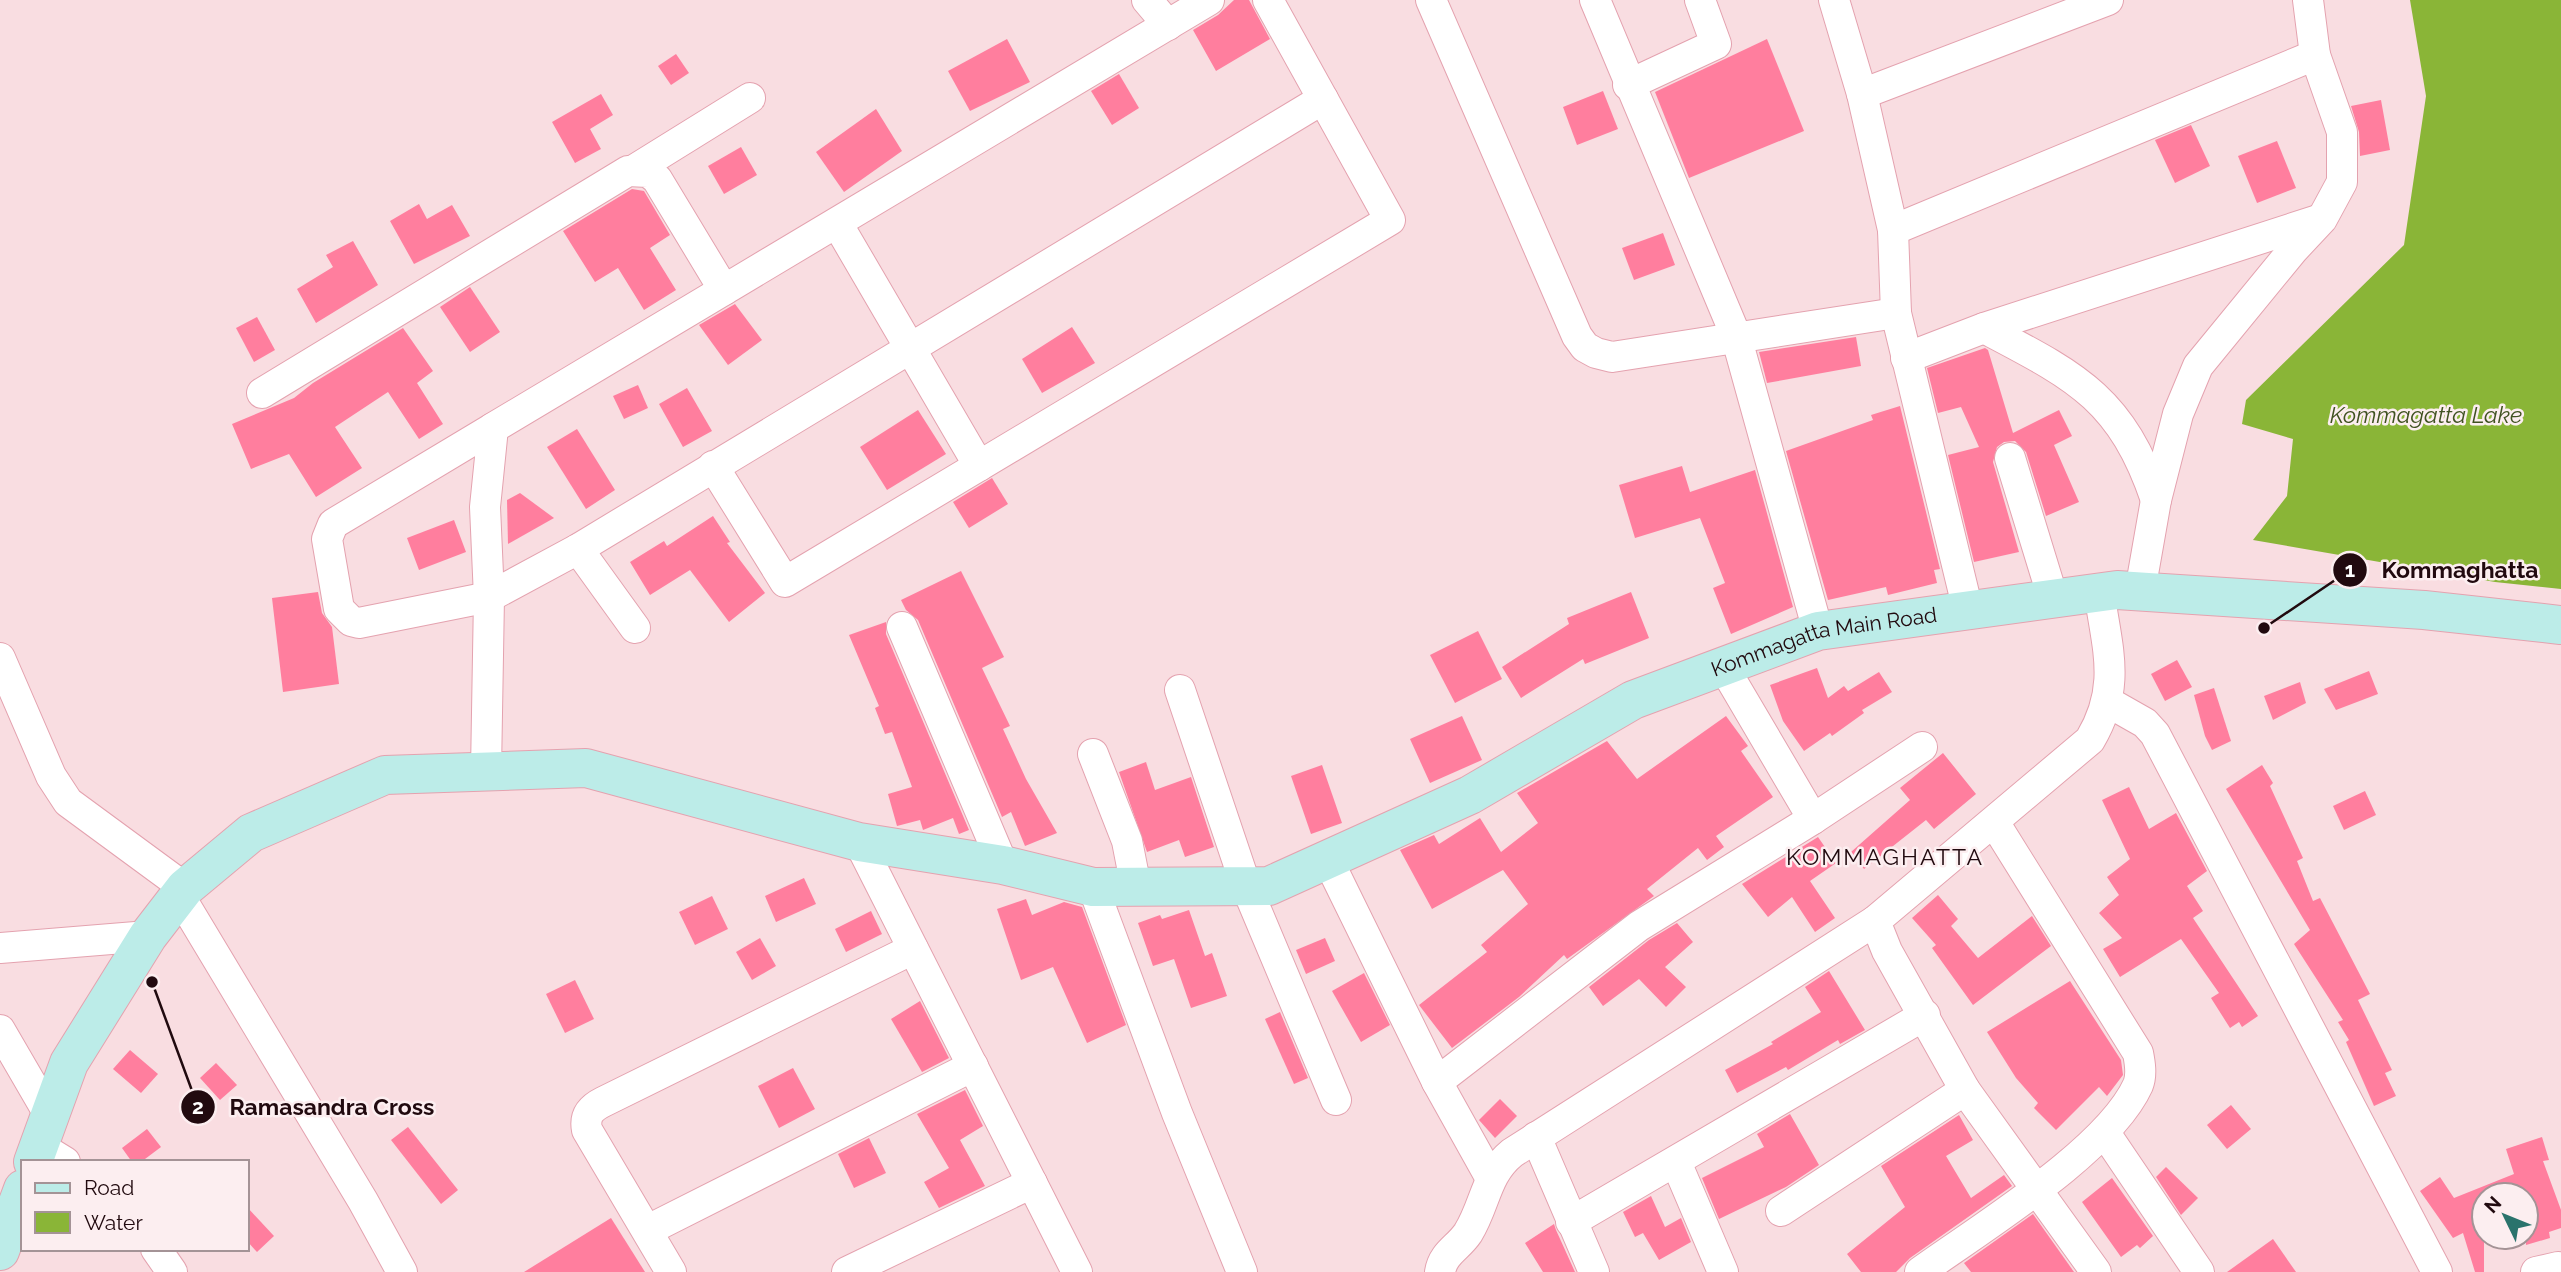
<svg xmlns="http://www.w3.org/2000/svg" width="2561" height="1272" viewBox="0 0 2561 1272" font-family="Raleway,sans-serif">
<style>
.water{fill:#8ab537}
.building{fill:#ff7e9e}
.lines{fill:none;stroke-linecap:round;stroke-linejoin:round}
.minor-casing{stroke:#e4a2af;stroke-width:32}
.secondary-casing{stroke:#e4a2af;stroke-width:40}
.minor{stroke:#fff;stroke-width:30}
.secondary{stroke:#bcece8;stroke-width:38}
.labels{text-anchor:middle;stroke-width:5;stroke-linejoin:round;paint-order:stroke}
.street-label{font-size:21px;fill:#210a0f;stroke:#fceef0}
.water-label{font-size:23px;font-style:italic;fill:#405221;stroke:#fceef0}
.neighbourhood-label{font-size:23px;letter-spacing:2px;fill:#210a0f;stroke:#fceef0}
.leader{fill:none;stroke:#210a0f;stroke-width:2.5}
.callout-dot{fill:#210a0f;stroke:#fceef0;stroke-width:2.5}
.mark-label{font-size:21px;text-anchor:middle;font-weight:bold;fill:#fff}
.callout-label{font-size:23px;text-anchor:middle;font-weight:bold;fill:#210a0f;stroke:#fceef0;stroke-width:5;stroke-linejoin:round;paint-order:stroke}
</style>
<rect width="100%" height="100%" fill="#f9dde1"/>
<path class="water" d="M 2410,0 L 2561,0 L 2561,589 L 2495,582 L 2253,540 L 2287,496 L 2293,439 L 2242,424 L 2246,400 L 2404,245 L 2426,96 Z"/>
<g class="building">
<path d="M 1234,0 L 1249,0 L 1270,39 L 1216,71 L 1193,30 L 1218,15 Z"/>
<path d="M 1007,39 L 1030,82 L 970,111 L 948,71 Z"/>
<path d="M 1767,39 L 1804,131 L 1689,178 L 1655,92 Z"/>
<path d="M 676,54 L 689,73 L 671,85 L 658,66 Z"/>
<path d="M 1119,74 L 1139,108 L 1112,125 L 1091,91 Z"/>
<path d="M 1603,91 L 1618,129 L 1577,145 L 1563,107 Z"/>
<path d="M 601,94 L 613,115 L 590,129 L 601,149 L 575,163 L 552,122 Z"/>
<path d="M 2381,100 L 2390,150 L 2360,156 L 2359,132 L 2351,106 Z"/>
<path d="M 876,109 L 902,151 L 844,192 L 816,152 Z"/>
<path d="M 2191,125 L 2210,166 L 2175,183 L 2155,140 Z"/>
<path d="M 2277,141 L 2296,188 L 2257,203 L 2238,156 Z"/>
<path d="M 741,147 L 757,175 L 724,194 L 708,166 Z"/>
<path d="M 632,189 L 644,191 L 670,235 L 650,248 L 676,290 L 644,310 L 618,268 L 595,282 L 563,231 Z"/>
<path d="M 419,204 L 427,219 L 452,205 L 470,236 L 414,264 L 390,221 Z"/>
<path d="M 1663,233 L 1675,265 L 1634,280 L 1622,248 Z"/>
<path d="M 353,241 L 378,285 L 316,323 L 297,289 L 333,267 L 326,255 Z"/>
<path d="M 470,287 L 500,332 L 470,352 L 440,307 Z"/>
<path d="M 735,304 L 762,340 L 728,365 L 699,325 Z"/>
<path d="M 257,317 L 275,350 L 254,362 L 236,328 Z"/>
<path d="M 1072,327 L 1095,363 L 1042,393 L 1022,359 Z"/>
<path d="M 403,328 L 433,371 L 417,383 L 443,424 L 419,439 L 388,392 L 335,427 L 362,468 L 316,497 L 289,454 L 251,469 L 232,424 L 294,398 L 313,383 Z"/>
<path d="M 1856,337 L 1861,366 L 1767,383 L 1759,352 Z"/>
<path d="M 1985,348 L 1988,350 L 2013,433 L 2059,410 L 2072,436 L 2054,445 L 2079,502 L 2046,516 L 2026,452 L 2015,441 L 2004,442 L 1997,447 L 1993,462 L 2019,552 L 1974,562 L 1948,455 L 1979,447 L 1961,407 L 1938,413 L 1927,368 Z"/>
<path d="M 638,385 L 648,408 L 624,419 L 613,396 Z"/>
<path d="M 687,388 L 712,431 L 683,447 L 659,404 Z"/>
<path d="M 1900,406 L 1940,569 L 1934,570 L 1937,583 L 1888,595 L 1886,587 L 1828,600 L 1786,451 L 1873,420 L 1871,415 Z"/>
<path d="M 918,410 L 946,454 L 887,490 L 860,447 Z"/>
<path d="M 577,429 L 615,490 L 586,509 L 547,447 Z"/>
<path d="M 1682,466 L 1690,492 L 1755,470 L 1793,607 L 1731,634 L 1713,588 L 1725,583 L 1700,518 L 1635,538 L 1619,485 Z"/>
<path d="M 992,478 L 1008,504 L 969,528 L 953,502 Z"/>
<path d="M 520,493 L 554,518 L 508,544 L 507,500 Z"/>
<path d="M 713,516 L 730,542 L 727,543 L 765,593 L 729,622 L 690,570 L 650,595 L 630,562 L 664,541 L 667,546 Z"/>
<path d="M 454,520 L 466,552 L 419,570 L 407,538 Z"/>
<path d="M 961,571 L 1004,657 L 982,668 L 1010,726 L 1003,729 L 1026,779 L 1057,833 L 1025,846 L 1011,812 L 1002,817 L 918,620 L 906,610 L 901,600 Z"/>
<path d="M 318,592 L 322,613 L 332,627 L 339,684 L 283,692 L 272,598 Z"/>
<path d="M 1631,592 L 1649,638 L 1585,664 L 1583,659 L 1521,698 L 1502,667 L 1569,624 L 1567,618 Z"/>
<path d="M 886,622 L 886,634 L 969,830 L 959,834 L 953,818 L 923,830 L 920,820 L 897,826 L 888,794 L 912,787 L 892,732 L 885,734 L 875,708 L 879,706 L 849,635 Z"/>
<path d="M 1478,631 L 1502,679 L 1455,703 L 1430,655 Z"/>
<path d="M 2177,660 L 2192,687 L 2165,701 L 2151,674 Z"/>
<path d="M 1817,668 L 1828,698 L 1844,686 L 1848,691 L 1879,672 L 1892,692 L 1862,710 L 1864,713 L 1832,736 L 1830,733 L 1804,751 L 1783,721 L 1770,685 Z"/>
<path d="M 2369,671 L 2378,694 L 2336,710 L 2324,689 Z"/>
<path d="M 2300,682 L 2306,703 L 2273,720 L 2264,696 Z"/>
<path d="M 2214,688 L 2231,741 L 2212,750 L 2205,736 L 2194,695 Z"/>
<path d="M 1462,716 L 1482,760 L 1430,783 L 1410,739 Z"/>
<path d="M 1726,716 L 1748,746 L 1741,751 L 1773,797 L 1716,836 L 1724,847 L 1707,860 L 1698,848 L 1647,889 L 1654,896 L 1567,959 L 1564,955 L 1519,997 L 1452,1048 L 1419,1005 L 1487,952 L 1481,945 L 1528,904 L 1503,870 L 1432,909 L 1400,850 L 1434,835 L 1439,844 L 1480,818 L 1501,852 L 1538,823 L 1517,793 L 1607,741 L 1637,779 Z"/>
<path d="M 1943,753 L 1976,794 L 1934,829 L 1926,820 L 1864,869 L 1851,852 L 1910,800 L 1900,788 Z"/>
<path d="M 1146,762 L 1155,790 L 1191,777 L 1214,847 L 1185,857 L 1179,840 L 1147,852 L 1119,772 Z"/>
<path d="M 1322,765 L 1342,823 L 1311,834 L 1291,776 Z"/>
<path d="M 2262,765 L 2273,783 L 2270,786 L 2303,858 L 2297,861 L 2313,901 L 2320,898 L 2370,994 L 2358,1000 L 2392,1070 L 2385,1073 L 2396,1096 L 2374,1106 L 2346,1042 L 2349,1040 L 2338,1022 L 2343,1020 L 2294,944 L 2310,930 L 2226,789 Z"/>
<path d="M 2129,787 L 2149,829 L 2176,813 L 2207,871 L 2187,886 L 2203,911 L 2193,918 L 2258,1016 L 2242,1027 L 2239,1022 L 2230,1028 L 2211,998 L 2219,993 L 2181,939 L 2120,977 L 2103,949 L 2122,938 L 2099,913 L 2119,895 L 2107,877 L 2130,859 L 2102,800 Z"/>
<path d="M 2365,791 L 2376,815 L 2344,830 L 2333,806 Z"/>
<path d="M 1818,837 L 1836,863 L 1810,881 L 1835,918 L 1815,932 L 1792,897 L 1768,917 L 1742,884 Z"/>
<path d="M 804,878 L 816,904 L 776,922 L 765,896 Z"/>
<path d="M 1938,895 L 1958,919 L 1951,926 L 1978,958 L 2032,916 L 2051,946 L 1973,1005 L 1932,948 L 1936,945 L 1912,918 Z"/>
<path d="M 712,896 L 728,929 L 695,945 L 679,912 Z"/>
<path d="M 1026,899 L 1032,915 L 1064,902 L 1082,907 L 1126,1025 L 1087,1043 L 1053,967 L 1021,980 L 997,909 Z"/>
<path d="M 1189,910 L 1205,956 L 1212,953 L 1227,996 L 1191,1008 L 1174,959 L 1153,966 L 1138,923 L 1160,915 L 1162,919 Z"/>
<path d="M 871,911 L 882,934 L 846,952 L 835,929 Z"/>
<path d="M 1677,923 L 1693,942 L 1665,967 L 1686,987 L 1666,1007 L 1639,979 L 1603,1006 L 1589,987 L 1649,940 Z"/>
<path d="M 760,938 L 776,966 L 752,980 L 736,952 Z"/>
<path d="M 1325,938 L 1335,961 L 1306,974 L 1296,950 Z"/>
<path d="M 1829,971 L 1865,1030 L 1840,1044 L 1838,1040 L 1788,1070 L 1786,1067 L 1737,1093 L 1725,1070 L 1773,1044 L 1771,1042 L 1821,1012 L 1805,987 Z"/>
<path d="M 1364,973 L 1390,1025 L 1361,1042 L 1332,991 Z"/>
<path d="M 575,980 L 594,1019 L 565,1033 L 546,994 Z"/>
<path d="M 2070,981 L 2121,1060 L 2123,1075 L 2107,1096 L 2099,1087 L 2056,1130 L 2034,1108 L 2038,1103 L 2016,1078 L 1987,1032 Z"/>
<path d="M 920,1001 L 949,1058 L 922,1072 L 891,1019 Z"/>
<path d="M 1280,1012 L 1308,1078 L 1294,1084 L 1265,1019 Z"/>
<path d="M 130,1050 L 158,1074 L 141,1093 L 113,1069 Z"/>
<path d="M 216,1063 L 237,1085 L 220,1100 L 200,1078 Z"/>
<path d="M 793,1068 L 815,1109 L 779,1128 L 758,1086 Z"/>
<path d="M 965,1090 L 983,1126 L 960,1140 L 985,1186 L 939,1208 L 924,1182 L 949,1168 L 917,1114 Z"/>
<path d="M 1500,1099 L 1517,1116 L 1495,1138 L 1479,1120 Z"/>
<path d="M 2231,1105 L 2251,1129 L 2227,1149 L 2207,1125 Z"/>
<path d="M 1790,1114 L 1819,1165 L 1786,1187 L 1719,1219 L 1702,1178 L 1764,1147 L 1757,1134 Z"/>
<path d="M 1959,1115 L 1973,1140 L 1946,1156 L 1971,1198 L 2004,1175 L 2012,1186 L 1910,1258 L 1896,1272 L 1861,1272 L 1847,1254 L 1905,1207 L 1881,1166 Z"/>
<path d="M 408,1127 L 458,1190 L 441,1204 L 391,1140 Z"/>
<path d="M 147,1129 L 161,1147 L 141,1162 L 132,1162 L 122,1148 Z"/>
<path d="M 2542,1137 L 2549,1160 L 2543,1161 L 2561,1210 L 2561,1228 L 2549,1232 L 2550,1238 L 2526,1245 L 2526,1195 L 2484,1195 L 2484,1272 L 2475,1272 L 2463,1233 L 2453,1238 L 2420,1191 L 2440,1177 L 2454,1198 L 2514,1174 L 2506,1149 Z"/>
<path d="M 869,1138 L 886,1173 L 854,1188 L 838,1154 Z"/>
<path d="M 2166,1167 L 2198,1198 L 2181,1215 L 2156,1177 Z"/>
<path d="M 2112,1178 L 2153,1236 L 2140,1248 L 2137,1245 L 2121,1257 L 2082,1202 Z"/>
<path d="M 1651,1196 L 1665,1227 L 1681,1218 L 1691,1242 L 1659,1260 L 1643,1233 L 1635,1237 L 1623,1212 Z"/>
<path d="M 247,1207 L 274,1236 L 257,1252 L 247,1241 Z"/>
<path d="M 2033,1214 L 2074,1272 L 1971,1272 L 1964,1263 Z"/>
<path d="M 611,1218 L 645,1272 L 524,1272 Z"/>
<path d="M 1554,1224 L 1556,1230 L 1575,1272 L 1543,1272 L 1525,1243 Z"/>
<path d="M 2273,1239 L 2296,1272 L 2227,1272 Z"/>
</g>
<g class="lines">
<defs>
<g id="minor">
<path d="M 1147,0 L 1168,25"/>
<path d="M 1431,0 L 1577,336 L 1585,347 L 1596,353 L 1612,357 L 1896,313"/>
<path d="M 1595,0 L 1736,336 L 1818,631"/>
<path d="M 1834,0 L 1862,94 L 1893,230 L 1896,313 L 1968,610"/>
<path d="M 1628,85 L 1716,44 L 1700,0"/>
<path d="M 1862,94 L 2108,0"/>
<path d="M 634,170 L 750,98"/>
<path d="M 837,223 L 979,466"/>
<path d="M 1893,230 L 2315,55"/>
<path d="M 1984,328 C 2075,376 2121,397 2156,500"/>
<path d="M 1906,358 L 1984,328 L 2318,220"/>
<path d="M 262,393 L 628,171 L 648,172 L 657,179 L 724,290"/>
<path d="M 493,428 L 333,524 L 327,539 L 339,609 L 351,621 L 359,623 L 489,597 L 578,549 L 1323,99"/>
<path d="M 2010,458 L 2053,598"/>
<path d="M 713,466 L 785,582 L 1390,220 L 1268,0"/>
<path d="M 578,549 L 635,628"/>
<path d="M 2140,591 L 2156,500 L 2178,414 L 2198,366 L 2293,250 L 2322,219 L 2342,182 L 2342,132 L 2315,55 L 2308,0"/>
<path d="M 902,627 L 1003,865"/>
<path d="M 0,658 L 51,776 L 68,802 L 185,888"/>
<path d="M 1723,666 L 1813,819"/>
<path d="M 1180,690 L 1246,886 L 1336,1100"/>
<path d="M 2108,702 L 2145,723 L 2155,734 L 2437,1272"/>
<path d="M 1093,754 L 1127,841 L 1136,887"/>
<path d="M 486,771 L 489,597 L 485,507 L 493,428 L 1209,0"/>
<path d="M 859,842 L 1077,1272"/>
<path d="M 1328,860 L 1437,1082 L 1639,926 L 1813,819 L 1922,747"/>
<path d="M 1093,887 L 1177,1113 L 1242,1272"/>
<path d="M 179,895 L 363,1201 L 402,1272"/>
<path d="M 0,948 L 148,936"/>
<path d="M 0,1030 L 50,1116"/>
<path d="M 1437,1082 L 1490,1177"/>
<path d="M 2105,1133 L 2199,1272"/>
<path d="M 1536,1137 L 1594,1272"/>
<path d="M 39,1146 L 65,1162"/>
<path d="M 1676,1162 L 1723,1272"/>
<path d="M 1781,1211 L 1965,1090"/>
<path d="M 1571,1222 L 1925,1015"/>
<path d="M 648,1230 L 973,1066"/>
<path d="M 156,1249 L 172,1272"/>
<path d="M 671,1272 L 587,1130 C 584,1115 591,1108 603,1102 L 913,949"/>
<path d="M 847,1272 L 1032,1183"/>
<path d="M 1440,1272 C 1443,1253 1458,1248 1468,1233 C 1486,1204 1485,1175 1512,1153 L 1875,921"/>
<path d="M 1920,1272 C 1981,1228 2108,1151 2138,1085 C 2142,1075 2140,1063 2138,1053 L 1994,822"/>
<path d="M 2096,1272 L 1965,1090 L 1887,951 L 1875,921 L 2090,740 C 2122,686 2107,649 2099,591"/>
<path d="M 2536,1272 L 2558,1267"/>
</g>
<g id="secondary">
<path id="s1" d="M 33,1162 L 69,1063 L 148,936 L 185,888 L 251,833 L 385,775 L 586,768 L 859,842 L 1003,865 L 1093,887 L 1269,886 L 1470,795 L 1633,700 L 1818,631 L 2117,590 L 2424,610 L 2561,625"/>
<path d="M 0,1251 L 23,1189"/>
</g>
</defs>
<use href="#minor" class="minor-casing"/>
<use href="#secondary" class="secondary-casing"/>
<use href="#minor" class="minor"/>
<use href="#secondary" class="secondary"/>
</g>
<g class="labels">
<g class="street-label">
<text dy="7" stroke="none"><textPath href="#s1" startOffset="2056">Kommagatta Main Road</textPath></text>
</g>
<g class="water-label">
<text x="2426" y="423">Kommagatta Lake</text>
</g>
<g class="neighbourhood-label">
<text x="1885" y="865">KOMMAGHATTA</text>
</g>
</g>
<path class="leader" d="M2264 628L2350 570M152 982L198 1107"/>
<g class="callout-dot">
<circle cx="2264" cy="628" r="7"/>
<circle cx="152" cy="982" r="7"/>
<circle cx="2350" cy="570" r="18"/>
<circle cx="198" cy="1107" r="18"/>
</g>
<g class="mark-label">
<text x="2350" y="577">1</text>
<text x="198" y="1114">2</text>
</g>
<g class="callout-label">
<text x="2460" y="578">Kommaghatta</text>
<text x="332" y="1115">Ramasandra Cross</text>
</g>
<rect x="21" y="1160" width="228" height="91" fill="#fceef0" stroke="#a49396" stroke-width="2"/>
<rect x="35" y="1183" width="35" height="10" fill="#bcece8" stroke="#a49396" stroke-width="2"/>
<text x="84" y="1195" font-size="21" fill="#210a0f">Road</text>
<rect x="35" y="1212" width="35" height="21" fill="#8ab537" stroke="#a49396" stroke-width="2"/>
<text x="84" y="1230" font-size="21" fill="#210a0f">Water</text>
<g transform="translate(2505 1216) rotate(313)"><circle r="33" fill="#fceef0" stroke="#a49396" stroke-width="2"/>
<path d="M0-5L12 26L0 18L-12 26Z" fill="#2a736c"/>
<text y="-10" font-size="19" font-weight="bold" text-anchor="middle" fill="#210a0f">N</text>
</g>
</svg>
